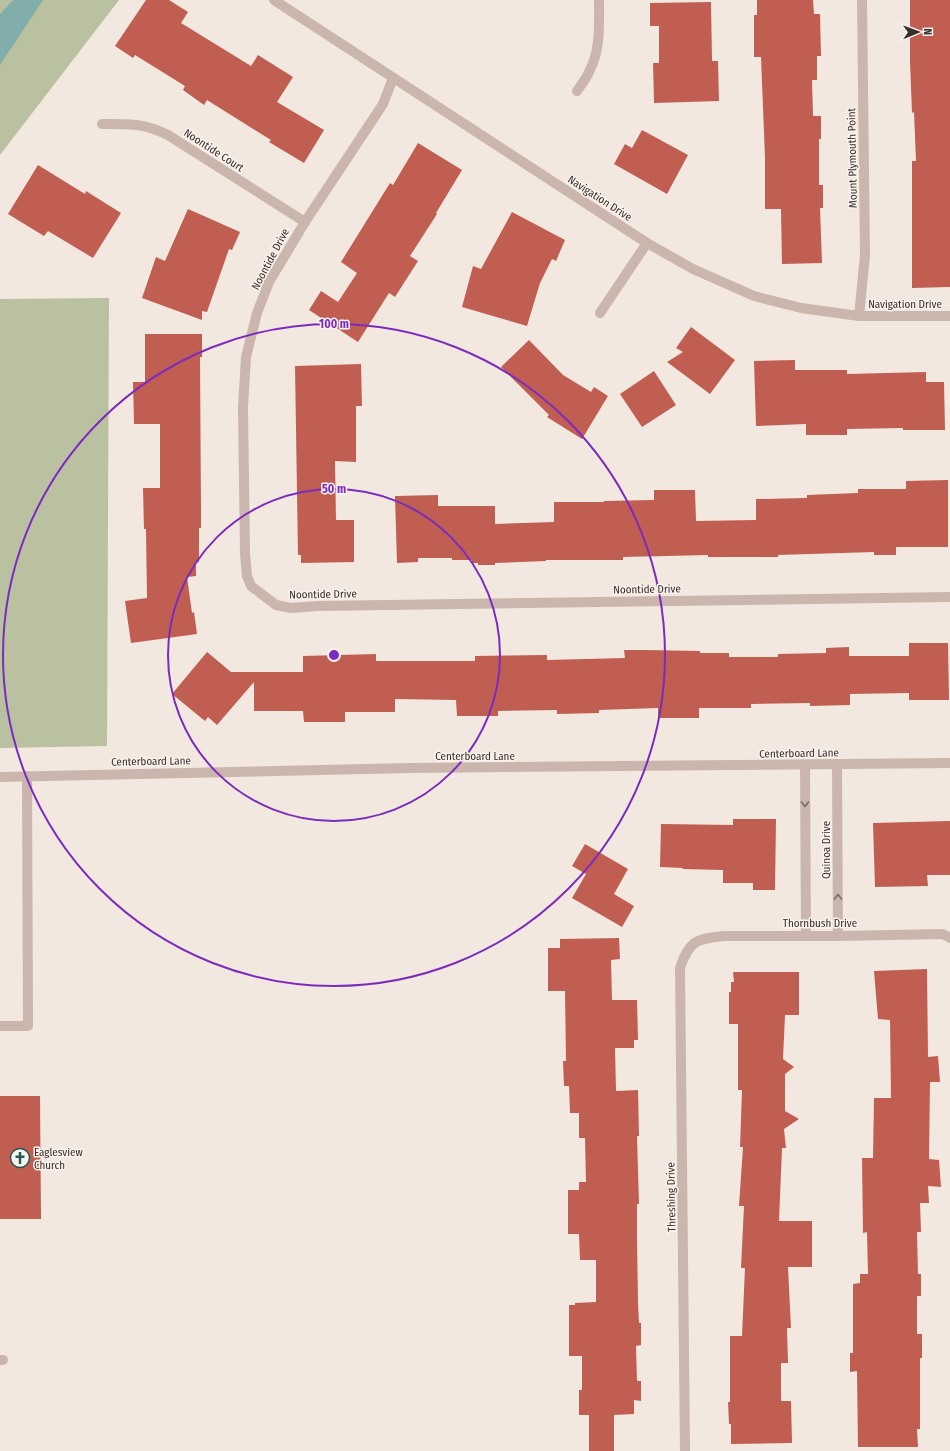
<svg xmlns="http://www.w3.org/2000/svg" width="950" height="1451" viewBox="0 0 950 1451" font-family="'Fira Sans Condensed',sans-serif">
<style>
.green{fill:#bac1a1}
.water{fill:#81aeaa}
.building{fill:#c05e51}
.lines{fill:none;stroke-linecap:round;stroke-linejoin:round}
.service{stroke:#cab6ac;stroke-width:10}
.minor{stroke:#cab6ac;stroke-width:10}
.tertiary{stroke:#cab6ac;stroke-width:10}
.oneway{stroke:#7a6b65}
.ring{fill:none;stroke:#7b2cbf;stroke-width:2}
.labels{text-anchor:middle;stroke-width:3;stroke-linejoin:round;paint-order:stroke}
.street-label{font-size:11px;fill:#392d2b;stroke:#faf2ed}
.poi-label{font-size:11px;fill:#392d2b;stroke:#faf2ed;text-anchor:start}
.centre{fill:#7b2cbf;stroke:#faf2ed;stroke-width:2}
.ring-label{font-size:12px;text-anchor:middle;font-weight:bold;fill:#7b2cbf;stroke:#faf2ed;stroke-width:3;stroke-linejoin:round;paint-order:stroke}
</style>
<rect width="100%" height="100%" fill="#f2e8e0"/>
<g class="green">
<path d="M 0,0 L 119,0 L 0,155 Z"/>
<path d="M 109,298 L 107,746 L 0,748 L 0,299 Z"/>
</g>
<path class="water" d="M 13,0 L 43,0 L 0,65 L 0,14 Z"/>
<g class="building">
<path d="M 146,0 L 169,0 L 188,12 L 181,23 L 251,66 L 258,55 L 293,77 L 277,102 L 324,130 L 304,163 L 269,142 L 271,140 L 207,100 L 204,105 L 183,90 L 185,86 L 135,55 L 133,58 L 115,46 Z"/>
<path d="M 757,0 L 813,0 L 814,14 L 820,14 L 821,56 L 817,56 L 817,80 L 812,80 L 813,116 L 821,116 L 821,139 L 819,139 L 819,185 L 823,185 L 823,208 L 820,208 L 822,263 L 782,264 L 781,209 L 765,209 L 765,158 L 761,57 L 754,57 L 754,15 L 757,15 Z"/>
<path d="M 910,0 L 950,0 L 950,287 L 912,288 L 912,161 L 916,161 L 914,112 L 912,113 L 910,61 Z"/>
<path d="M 711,2 L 712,61 L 718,61 L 719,101 L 654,103 L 653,63 L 659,63 L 659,26 L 650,26 L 650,3 Z"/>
<path d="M 642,130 L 688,155 L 667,194 L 614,164 L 625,144 L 632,148 Z"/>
<path d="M 418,143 L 462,170 L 436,213 L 437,214 L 410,256 L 418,261 L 395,297 L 389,293 L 358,342 L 309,310 L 321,291 L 338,302 L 357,273 L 341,262 L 390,183 L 393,185 Z"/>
<path d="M 38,165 L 85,194 L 86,191 L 121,213 L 93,258 L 48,231 L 44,236 L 8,214 Z"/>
<path d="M 188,209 L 240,232 L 232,250 L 229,249 L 207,312 L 202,311 L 202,320 L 142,298 L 156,257 L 165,261 Z"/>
<path d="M 512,212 L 565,240 L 556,261 L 552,259 L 540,283 L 527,326 L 462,307 L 473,266 L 481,269 Z"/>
<path d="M 691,327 L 735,360 L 710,394 L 667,362 L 683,352 L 676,348 Z"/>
<path d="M 145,334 L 202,334 L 202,357 L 200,357 L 201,511 L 201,528 L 199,528 L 199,562 L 196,562 L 196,576 L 187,577 L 192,613 L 194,612 L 197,634 L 131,643 L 125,601 L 147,598 L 146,529 L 144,529 L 143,488 L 160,488 L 160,424 L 134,424 L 133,382 L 145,382 Z"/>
<path d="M 529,340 L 563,375 L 591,392 L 594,387 L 608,396 L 582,439 L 547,417 L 549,415 L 501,367 Z"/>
<path d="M 795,360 L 795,370 L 847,370 L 847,374 L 926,372 L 926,382 L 944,382 L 945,430 L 903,430 L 903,428 L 847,429 L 847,435 L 806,435 L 806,424 L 756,426 L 754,361 Z"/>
<path d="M 361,364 L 362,406 L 356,406 L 356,462 L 335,461 L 336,520 L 354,520 L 354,562 L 301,563 L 301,555 L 298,555 L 295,366 Z"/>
<path d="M 654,371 L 676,405 L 642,427 L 620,394 Z"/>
<path d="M 948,480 L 948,547 L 896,547 L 896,555 L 874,555 L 874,552 L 778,555 L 778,557 L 708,557 L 708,555 L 623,557 L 623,560 L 546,560 L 546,561 L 495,563 L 495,565 L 478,565 L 478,563 L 472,563 L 472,560 L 452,560 L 452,558 L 418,558 L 418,562 L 397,563 L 395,496 L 438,495 L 438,506 L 495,506 L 495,524 L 554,522 L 554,502 L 604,502 L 604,501 L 654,500 L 654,490 L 695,490 L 696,521 L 756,520 L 756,499 L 807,498 L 807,495 L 858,493 L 858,489 L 906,489 L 906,481 Z"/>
<path d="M 909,643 L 948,643 L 949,700 L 909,700 L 909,693 L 850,694 L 850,705 L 810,706 L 810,703 L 751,704 L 751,708 L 699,708 L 699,718 L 658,718 L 658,708 L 599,710 L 599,713 L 557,714 L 557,710 L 498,711 L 498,716 L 457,716 L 456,700 L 395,699 L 395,712 L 345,712 L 345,722 L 304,722 L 303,711 L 254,711 L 254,682 L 217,725 L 208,717 L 205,721 L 172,694 L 207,652 L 231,672 L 303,672 L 303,656 L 376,654 L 376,661 L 475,661 L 475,656 L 547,655 L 547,660 L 625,658 L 624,650 L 646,650 L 700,651 L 700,653 L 729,653 L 729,657 L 778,657 L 778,654 L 826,653 L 826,648 L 849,647 L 849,656 L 909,656 Z"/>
<path d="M 733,819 L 776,819 L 775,890 L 753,890 L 753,883 L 723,883 L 723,870 L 682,869 L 683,868 L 660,867 L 661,824 L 733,825 Z"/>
<path d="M 950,821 L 950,875 L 927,875 L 928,886 L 875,887 L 873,823 Z"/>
<path d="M 585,844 L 628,869 L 614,894 L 634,906 L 622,927 L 572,898 L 586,874 L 572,866 Z"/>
<path d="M 619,938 L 620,959 L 611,960 L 612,1000 L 637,1000 L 638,1040 L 634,1040 L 634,1048 L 615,1048 L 616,1091 L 638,1090 L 639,1136 L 637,1136 L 639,1204 L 637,1204 L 637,1240 L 638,1302 L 639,1323 L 641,1323 L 641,1345 L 636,1346 L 637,1381 L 641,1381 L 641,1401 L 634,1400 L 634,1414 L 614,1415 L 614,1451 L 589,1451 L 589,1415 L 579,1415 L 579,1390 L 582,1390 L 582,1356 L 569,1356 L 569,1305 L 575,1305 L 575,1303 L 596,1302 L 596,1260 L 580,1260 L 579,1234 L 568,1234 L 568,1190 L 579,1190 L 579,1182 L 586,1182 L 585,1138 L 579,1138 L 579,1113 L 570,1113 L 569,1086 L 564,1086 L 563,1061 L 566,1061 L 565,991 L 548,991 L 548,948 L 560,948 L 560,939 Z"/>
<path d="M 927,969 L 928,1057 L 938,1056 L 940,1082 L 930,1082 L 929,1159 L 939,1160 L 941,1187 L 928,1186 L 929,1203 L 920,1203 L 921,1232 L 917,1232 L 918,1274 L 921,1274 L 921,1296 L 917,1296 L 917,1334 L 922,1334 L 922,1358 L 920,1358 L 920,1429 L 917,1429 L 918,1447 L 858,1447 L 857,1371 L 850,1372 L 850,1353 L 853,1353 L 853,1284 L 860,1283 L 860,1274 L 868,1274 L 867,1232 L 863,1233 L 862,1158 L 873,1158 L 874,1098 L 891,1098 L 890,1020 L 878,1019 L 874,971 Z"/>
<path d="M 733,972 L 799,972 L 799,1015 L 785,1015 L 783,1059 L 794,1067 L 785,1074 L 785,1111 L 799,1119 L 784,1129 L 786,1148 L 782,1148 L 779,1221 L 812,1221 L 812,1267 L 788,1267 L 791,1328 L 787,1328 L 788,1363 L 781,1363 L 781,1401 L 791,1401 L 792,1443 L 731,1444 L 731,1424 L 729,1424 L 728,1402 L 730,1402 L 730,1336 L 742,1336 L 745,1268 L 741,1268 L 744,1206 L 739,1206 L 743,1147 L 740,1147 L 742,1090 L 738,1090 L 738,1024 L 729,1024 L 729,992 L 731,992 L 731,982 L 734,982 Z"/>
<path d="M 0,1096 L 40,1096 L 41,1219 L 0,1219 Z"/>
</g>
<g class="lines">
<g class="service">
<path d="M 0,1026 L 28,1026 L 27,776"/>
<path d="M 0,1360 L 3,1360"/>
</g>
<g class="minor">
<path d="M 274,0 L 647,243 L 693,269 L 754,296 L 801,308 L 859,316 L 950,316"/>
<path d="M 393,78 L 383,104 L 305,222 L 269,282 L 257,313 L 246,357 L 243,407 L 245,553 L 247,576 L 251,586 L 276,605 L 291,608 L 317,606 L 950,597"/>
<path d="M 577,91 C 581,85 586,79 589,72 C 601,50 599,24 599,0"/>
<path d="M 102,124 C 130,124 143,123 168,135 L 305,222"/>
<path d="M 600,313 L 647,243"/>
<path d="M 859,316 L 865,255 L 862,0"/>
<path d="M 837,764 L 838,936"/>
<path d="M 805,765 L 806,935"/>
<path d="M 685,1451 L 680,968 C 689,941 696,939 723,936 L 838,936 L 943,934 L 950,938"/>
</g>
<path class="tertiary" d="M 0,777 L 410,768 L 950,763"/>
</g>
<defs><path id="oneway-chevron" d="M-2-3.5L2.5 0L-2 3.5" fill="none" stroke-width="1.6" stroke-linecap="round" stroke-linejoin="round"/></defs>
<g class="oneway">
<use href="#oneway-chevron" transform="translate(805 804) rotate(90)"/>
<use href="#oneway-chevron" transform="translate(838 897) rotate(-90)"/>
</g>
<g class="ring">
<circle cx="334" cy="655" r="166"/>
<circle cx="334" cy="655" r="331"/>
</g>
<defs>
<symbol id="church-ring" viewBox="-11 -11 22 22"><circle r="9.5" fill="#faf2ed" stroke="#225855" stroke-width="1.5"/><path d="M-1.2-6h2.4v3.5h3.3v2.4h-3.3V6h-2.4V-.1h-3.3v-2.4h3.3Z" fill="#225855"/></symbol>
</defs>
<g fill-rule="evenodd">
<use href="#church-ring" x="9" y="1147" width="22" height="22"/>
</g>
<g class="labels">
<g class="street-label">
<text transform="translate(214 150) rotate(33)" y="4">Noontide Court</text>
<text transform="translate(852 158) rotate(-91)" y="4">Mount Plymouth Point</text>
<text transform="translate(600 198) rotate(33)" y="4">Navigation Drive</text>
<text transform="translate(270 259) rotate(-62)" y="4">Noontide Drive</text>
<text x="905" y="308">Navigation Drive</text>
<text transform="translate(647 589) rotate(-1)" y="4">Noontide Drive</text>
<text transform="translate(323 594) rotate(-1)" y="4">Noontide Drive</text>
<text transform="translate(799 753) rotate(-1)" y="4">Centerboard Lane</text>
<text x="475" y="760">Centerboard Lane</text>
<text transform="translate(151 761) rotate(-1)" y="4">Centerboard Lane</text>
<text transform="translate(826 850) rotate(-90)" y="4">Quinoa Drive</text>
<text x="820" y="927">Thornbush Drive</text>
<text transform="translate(671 1197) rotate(-91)" y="4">Threshing Drive</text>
</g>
<g class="poi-label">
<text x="34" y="1156">Eaglesview<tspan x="34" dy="13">Church</tspan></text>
</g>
</g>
<circle cx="334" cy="655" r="6" class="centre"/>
<g class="ring-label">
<text x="334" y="328">100 m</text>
<text x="334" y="493">50 m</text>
</g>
<g transform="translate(918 32) rotate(89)" stroke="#faf2ed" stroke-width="3" paint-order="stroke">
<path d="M0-3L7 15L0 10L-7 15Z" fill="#392d2b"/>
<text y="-6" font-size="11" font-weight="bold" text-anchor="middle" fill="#392d2b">N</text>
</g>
</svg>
